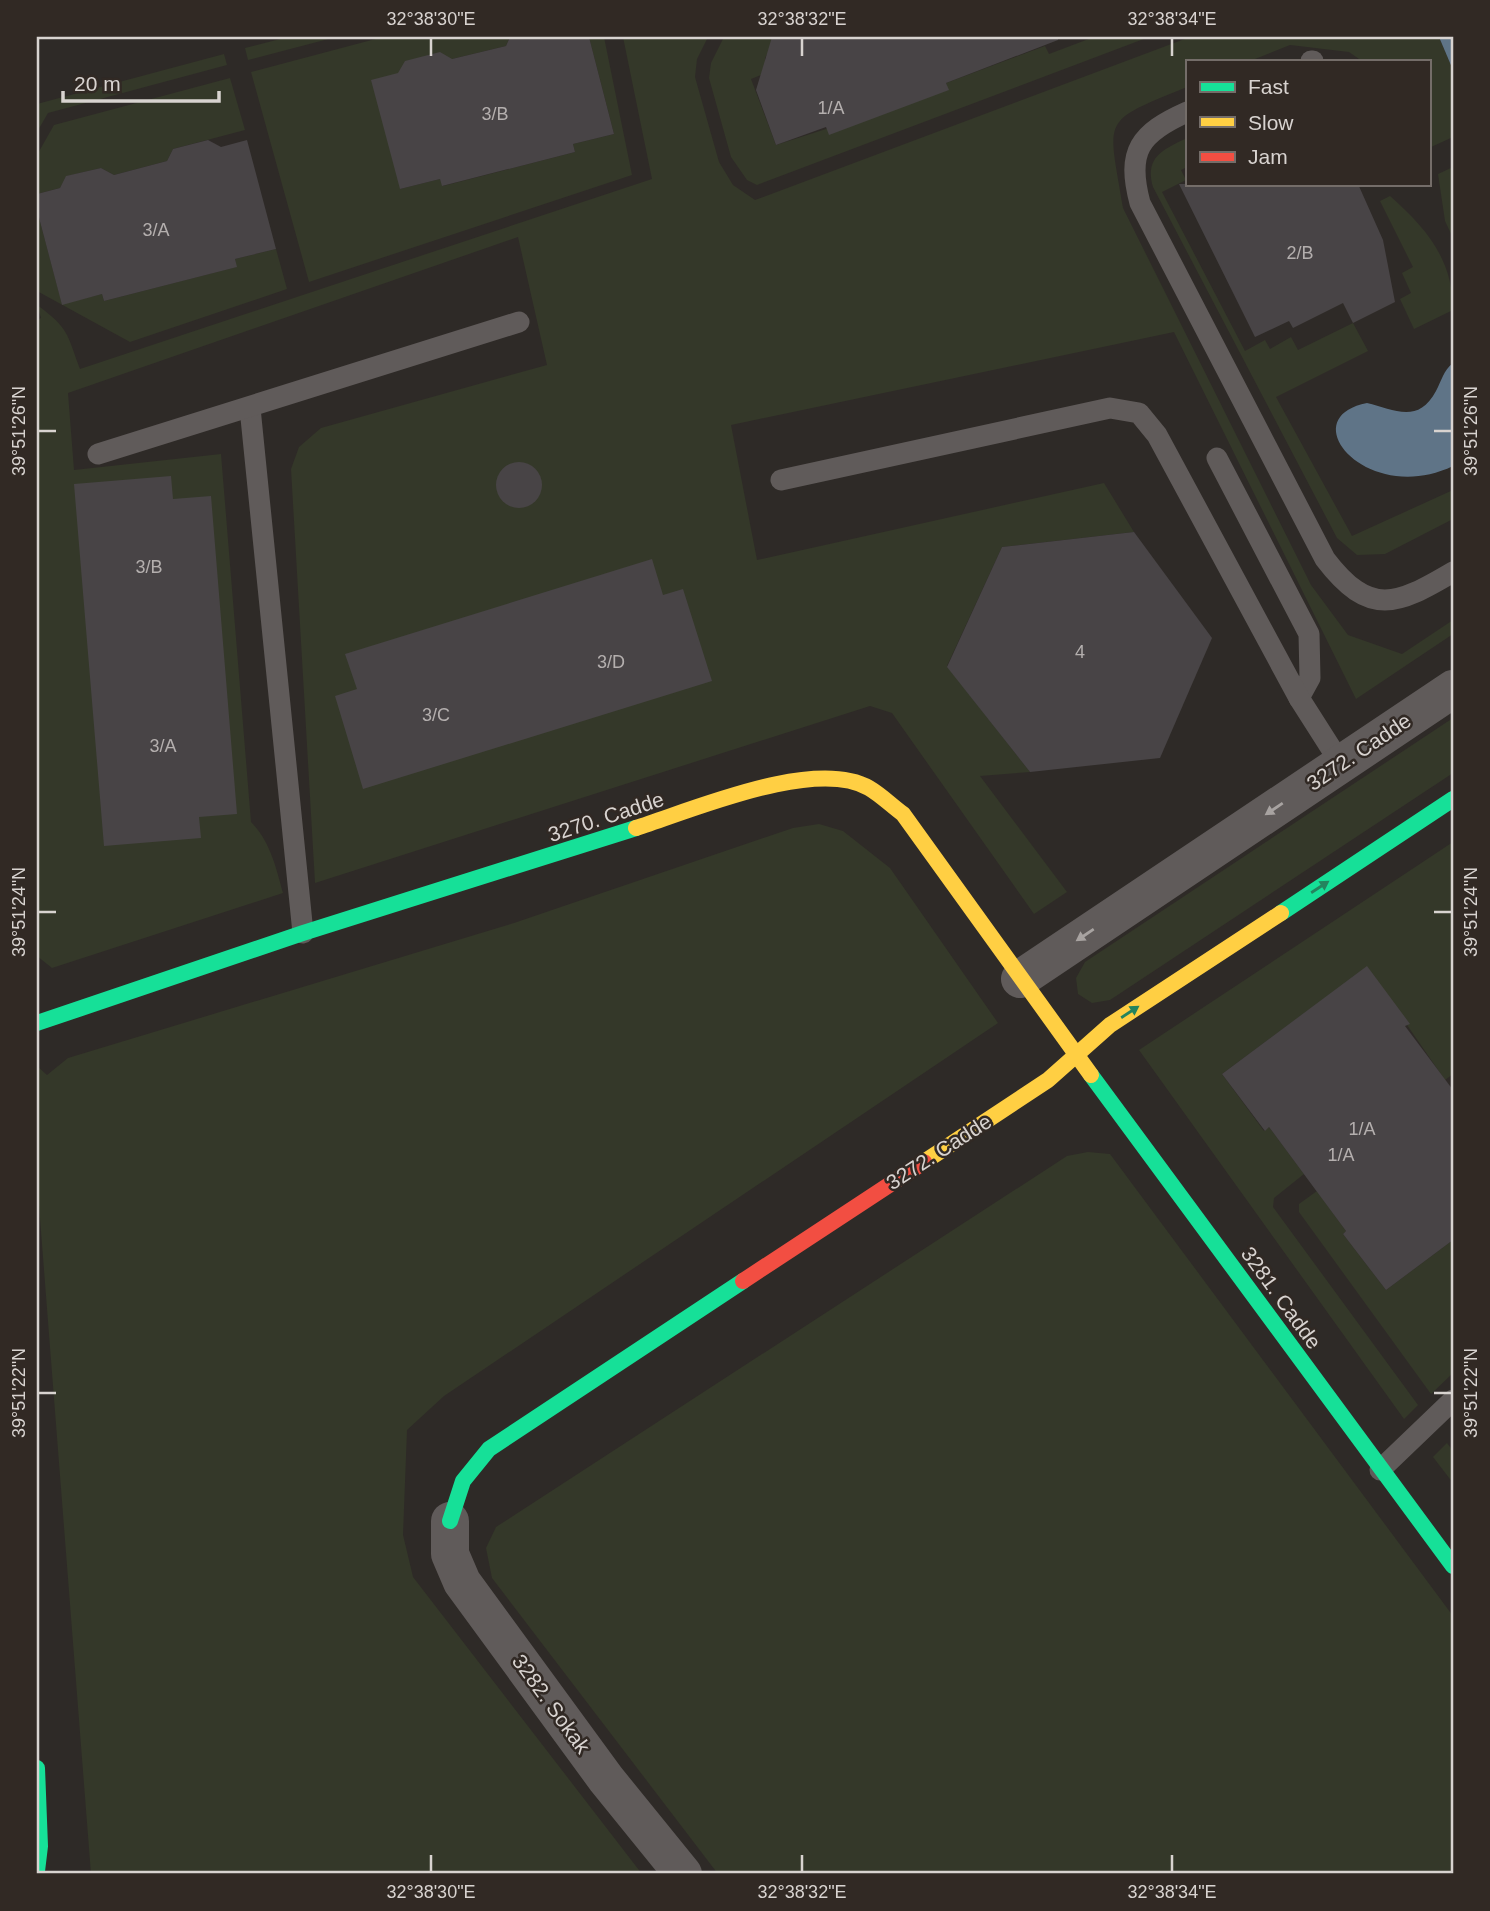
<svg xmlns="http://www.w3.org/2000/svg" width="1490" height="1911" viewBox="0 0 1490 1911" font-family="Arial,sans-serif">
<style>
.green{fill:#343829}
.water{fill:#5f7487}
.building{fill:#484446}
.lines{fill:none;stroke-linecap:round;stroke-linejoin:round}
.lane{stroke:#605b5a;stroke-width:21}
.street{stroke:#605b5a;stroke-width:38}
.fast{stroke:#16e098;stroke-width:16}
.slow{stroke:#ffcf43;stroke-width:16}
.jam{stroke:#f24e42;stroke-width:16}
.oneway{fill:#a8a3a1}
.oneway2{fill:#24845e}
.ticks{fill:none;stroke:#d8d3d0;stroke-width:2.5}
.labels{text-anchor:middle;stroke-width:5;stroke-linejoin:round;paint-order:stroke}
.number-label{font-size:18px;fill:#b4afae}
.street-label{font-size:21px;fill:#d8d3d0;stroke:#312924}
.neatline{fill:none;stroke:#d8d3d0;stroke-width:2.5}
.ticks-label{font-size:18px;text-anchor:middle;fill:#d8d3d0}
</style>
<rect width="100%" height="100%" fill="#2e2a27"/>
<g class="green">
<path d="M 288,37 L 336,37 L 248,60 L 245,48 Z"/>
<path d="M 383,37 L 510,37 L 506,46 L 452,59 L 400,189 L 440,179 L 443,186 L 575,152 L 573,144 L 614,134 L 589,37 L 604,37 L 632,175 L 309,282 L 251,72 Z"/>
<path d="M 623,37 L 708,37 L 697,59 L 695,77 L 719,162 L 733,185 L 755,200 L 1190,37 L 1439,37 L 1453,70 L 1453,137 L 1429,148 L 1429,61 L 1362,61 L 1349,52 L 1290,45 L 1250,61 L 1187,61 L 1187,87 C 1099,123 1108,116 1123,208 L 1311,585 L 1348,635 L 1402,654 L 1453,620 L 1453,634 L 1356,699 L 1174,332 L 731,425 L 757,560 L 1104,483 L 1134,532 L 1002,547 L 947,666 L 1030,772 L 980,776 L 1067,892 L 1034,914 L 892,713 L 870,706 L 315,883 L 291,469 L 299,447 L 321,428 L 547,365 L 518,237 L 68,393 L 74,470 L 221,454 L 251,822 C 270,841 276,867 283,893 L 52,968 L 37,956 L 37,320 L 41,318 L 37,305 C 69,328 67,334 80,369 L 652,179 Z"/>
<path d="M 724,37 L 776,37 L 765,58 L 766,73 L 751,79 L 776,145 L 948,90 L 946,83 L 1045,46 L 1049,54 L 1094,37 L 1149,37 L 757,185 L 747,180 L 731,157 L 709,78 L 711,63 Z"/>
<path d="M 224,54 L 227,65 L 48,113 L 37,132 L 37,104 Z"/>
<path d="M 230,78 L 245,130 L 173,149 L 167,161 L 114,175 L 101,168 L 67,176 L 60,188 L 37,194 L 37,155 L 54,125 Z"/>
<path d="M 1187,138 L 1187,167 L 1181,170 L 1186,180 L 1162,192 L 1245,351 L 1265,340 L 1270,349 L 1291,337 L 1298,350 L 1353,323 L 1368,351 L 1276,397 L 1352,536 L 1453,490 L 1453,519 L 1385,554 L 1357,555 L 1337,538 L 1153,187 C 1144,157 1164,149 1187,138 Z"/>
<path d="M 1453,167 L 1453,238 L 1445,221 L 1438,174 Z"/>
<path d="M 1390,196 C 1426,228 1453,259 1453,310 L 1414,329 L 1400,299 L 1411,293 L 1402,273 L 1413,267 L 1380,201 Z"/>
<path d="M 37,210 L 62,304 L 102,294 L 104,301 L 236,267 L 235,259 L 276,249 L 287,289 L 130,342 L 37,291 Z"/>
<path d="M 1453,718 L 1453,773 L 1110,1000 L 1092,1003 L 1078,994 L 1076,978 L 1085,962 Z"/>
<path d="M 819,824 L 843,831 L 890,868 L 998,1023 L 444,1396 L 407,1430 L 403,1535 L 413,1577 L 642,1874 L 91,1874 L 37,1180 L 37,1066 L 47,1075 L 68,1058 L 514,923 L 793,828 Z"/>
<path d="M 1453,842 L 1453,1074 L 1445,1080 L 1367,967 L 1222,1074 L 1264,1131 L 1269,1127 L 1304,1174 L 1274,1198 L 1273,1207 L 1418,1405 L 1404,1419 L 1139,1050 Z"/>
<path d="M 1088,1152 L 1110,1154 L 1453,1616 L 1453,1874 L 718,1874 L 492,1578 L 486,1548 L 496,1527 L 1067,1156 Z"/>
<path d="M 1317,1191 L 1346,1231 L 1343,1234 L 1386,1290 L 1453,1240 L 1453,1373 L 1431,1394 L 1299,1212 L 1299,1204 Z"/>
<path d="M 1447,1443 L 1453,1451 L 1453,1483 L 1433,1457 Z"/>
</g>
<g class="water">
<path d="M 1439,37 L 1453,37 L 1453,70 Z"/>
<path d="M 1453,363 L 1453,466 C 1368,507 1291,418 1367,403 C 1393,409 1418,425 1436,391 C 1442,380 1443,371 1453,363 Z"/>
</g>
<g class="building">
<path d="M 510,37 L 589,37 L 614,134 L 573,144 L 575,152 L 442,186 L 440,179 L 400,189 L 371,80 L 398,73 L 405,61 L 440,52 L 452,59 L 506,46 Z"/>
<path d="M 772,37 L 1058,37 L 1058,40 L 946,83 L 949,90 L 829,135 L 826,127 L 776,145 L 756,90 Z"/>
<path d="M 208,140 L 221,147 L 247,140 L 276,249 L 235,259 L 237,267 L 104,301 L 102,294 L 62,305 L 37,210 L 37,194 L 60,188 L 66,176 L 101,168 L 114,175 L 167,161 L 173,149 Z"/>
<path d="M 1179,184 L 1358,184 L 1383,240 L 1395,302 L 1353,323 L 1343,303 L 1293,328 L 1289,321 L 1255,337 Z"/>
<circle cx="519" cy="485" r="23"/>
<path d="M 171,476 L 173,499 L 211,496 L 237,814 L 199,817 L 201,838 L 104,846 L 74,484 Z"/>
<path d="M 1134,532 L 1212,638 L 1160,758 L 1030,772 L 947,667 L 1002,547 Z"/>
<path d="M 652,559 L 663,595 L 683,589 L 712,681 L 363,789 L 335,696 L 357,689 L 345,654 Z"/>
<path d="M 1367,966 L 1410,1024 L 1405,1026 L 1453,1090 L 1453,1240 L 1386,1290 L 1343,1234 L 1346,1231 L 1269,1127 L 1265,1131 L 1222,1074 Z"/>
</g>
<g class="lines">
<g class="lane">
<path d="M 1311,61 L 1313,61"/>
<path d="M 1187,112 C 1140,133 1126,151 1140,203 L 1325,559 C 1370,618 1397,605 1453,572"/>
<path d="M 250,408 L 303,933"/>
<path d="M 98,454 L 519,322"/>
<path d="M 1217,458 L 1309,634 L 1310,678 L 1299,698"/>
<path d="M 781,480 L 1110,408 L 1139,413 L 1157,435 L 1299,698 L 1341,764"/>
<path d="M 1380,1470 L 1453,1400"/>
</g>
<g class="street">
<path d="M 1020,979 L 1453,689"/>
<path d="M 450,1521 L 450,1554 L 462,1582 L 606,1779 L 683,1874"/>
</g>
<g class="fast">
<path d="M 1281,913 L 1453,799"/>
<path d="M 37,1023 L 303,933 L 636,828"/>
<path d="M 1091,1075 L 1453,1566"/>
<path d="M 450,1521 L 463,1481 L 489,1449 L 743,1281"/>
<path d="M 37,1768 L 40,1846 L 37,1871"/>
</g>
<g class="slow">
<path d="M 636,828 C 693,810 815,757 869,788 C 881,795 892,806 903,814 L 1091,1075"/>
<path d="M 924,1162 L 1048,1080 L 1110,1025 L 1281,913"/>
</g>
<path class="jam" d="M 743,1281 L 924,1162"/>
</g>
<defs><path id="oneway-solid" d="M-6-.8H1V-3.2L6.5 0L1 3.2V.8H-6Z" transform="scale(1.75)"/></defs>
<g class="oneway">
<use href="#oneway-solid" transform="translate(1274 809) rotate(146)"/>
<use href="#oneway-solid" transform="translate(1085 935) rotate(146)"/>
</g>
<g class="oneway2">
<use href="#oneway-solid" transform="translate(1320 887) rotate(-33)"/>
<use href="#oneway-solid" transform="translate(1130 1012) rotate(-33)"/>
</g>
<path class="ticks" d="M 431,38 L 431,56M 802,38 L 802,56M 1172,38 L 1172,56M 38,431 L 56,431M 1434,431 L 1452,431M 38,912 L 56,912M 1434,912 L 1452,912M 38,1393 L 56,1393M 1434,1393 L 1452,1393M 431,1855 L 431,1872M 802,1855 L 802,1872M 1172,1855 L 1172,1872"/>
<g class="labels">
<g class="number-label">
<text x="831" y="114">1/A</text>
<text x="495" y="120">3/B</text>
<text x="156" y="236">3/A</text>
<text x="1300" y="259">2/B</text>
<text x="149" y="573">3/B</text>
<text x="1080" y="658">4</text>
<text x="611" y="668">3/D</text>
<text x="436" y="721">3/C</text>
<text x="163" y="752">3/A</text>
<text x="1362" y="1135">1/A</text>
<text x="1341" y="1161">1/A</text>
</g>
<g class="street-label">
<text transform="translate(1359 752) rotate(-34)" y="7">3272. Cadde</text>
<text transform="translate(606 817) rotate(-18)" y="7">3270. Cadde</text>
<text transform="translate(939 1152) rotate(-33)" y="7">3272. Cadde</text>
<text transform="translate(1281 1298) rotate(54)" y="7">3281. Cadde</text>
<text transform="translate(551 1704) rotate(54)" y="7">3282. Sokak</text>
</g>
</g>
<rect width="1490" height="1911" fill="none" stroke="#312924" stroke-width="77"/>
<rect x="1186" y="60" width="245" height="126" fill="#312924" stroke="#746d69" stroke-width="2"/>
<rect x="1200" y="82" width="35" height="10" fill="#16e098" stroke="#746d69" stroke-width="2"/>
<text x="1248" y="94" font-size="21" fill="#d8d3d0">Fast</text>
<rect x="1200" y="117" width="35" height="10" fill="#ffcf43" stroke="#746d69" stroke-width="2"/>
<text x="1248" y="130" font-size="21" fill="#d8d3d0">Slow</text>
<rect x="1200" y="152" width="35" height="10" fill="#f24e42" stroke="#746d69" stroke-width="2"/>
<text x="1248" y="164" font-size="21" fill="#d8d3d0">Jam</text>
<path d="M63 91v10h156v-10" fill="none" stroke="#d8d3d0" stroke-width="3.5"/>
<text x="74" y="91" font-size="21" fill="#d8d3d0" stroke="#312924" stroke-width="5" paint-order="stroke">20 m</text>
<rect x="38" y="38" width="1414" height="1834" class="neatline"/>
<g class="ticks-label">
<text x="431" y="25">32°38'30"E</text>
<text x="802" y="25">32°38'32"E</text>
<text x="1172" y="25">32°38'34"E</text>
<text transform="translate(19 431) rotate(-90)" y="6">39°51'26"N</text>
<text transform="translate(1471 431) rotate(-90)" y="6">39°51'26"N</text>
<text transform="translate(19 912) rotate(-90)" y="6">39°51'24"N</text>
<text transform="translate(1471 912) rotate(-90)" y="6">39°51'24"N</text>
<text transform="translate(19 1393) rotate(-90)" y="6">39°51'22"N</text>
<text transform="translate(1471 1393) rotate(-90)" y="6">39°51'22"N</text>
<text x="431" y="1898">32°38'30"E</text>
<text x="802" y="1898">32°38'32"E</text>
<text x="1172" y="1898">32°38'34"E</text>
</g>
</svg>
